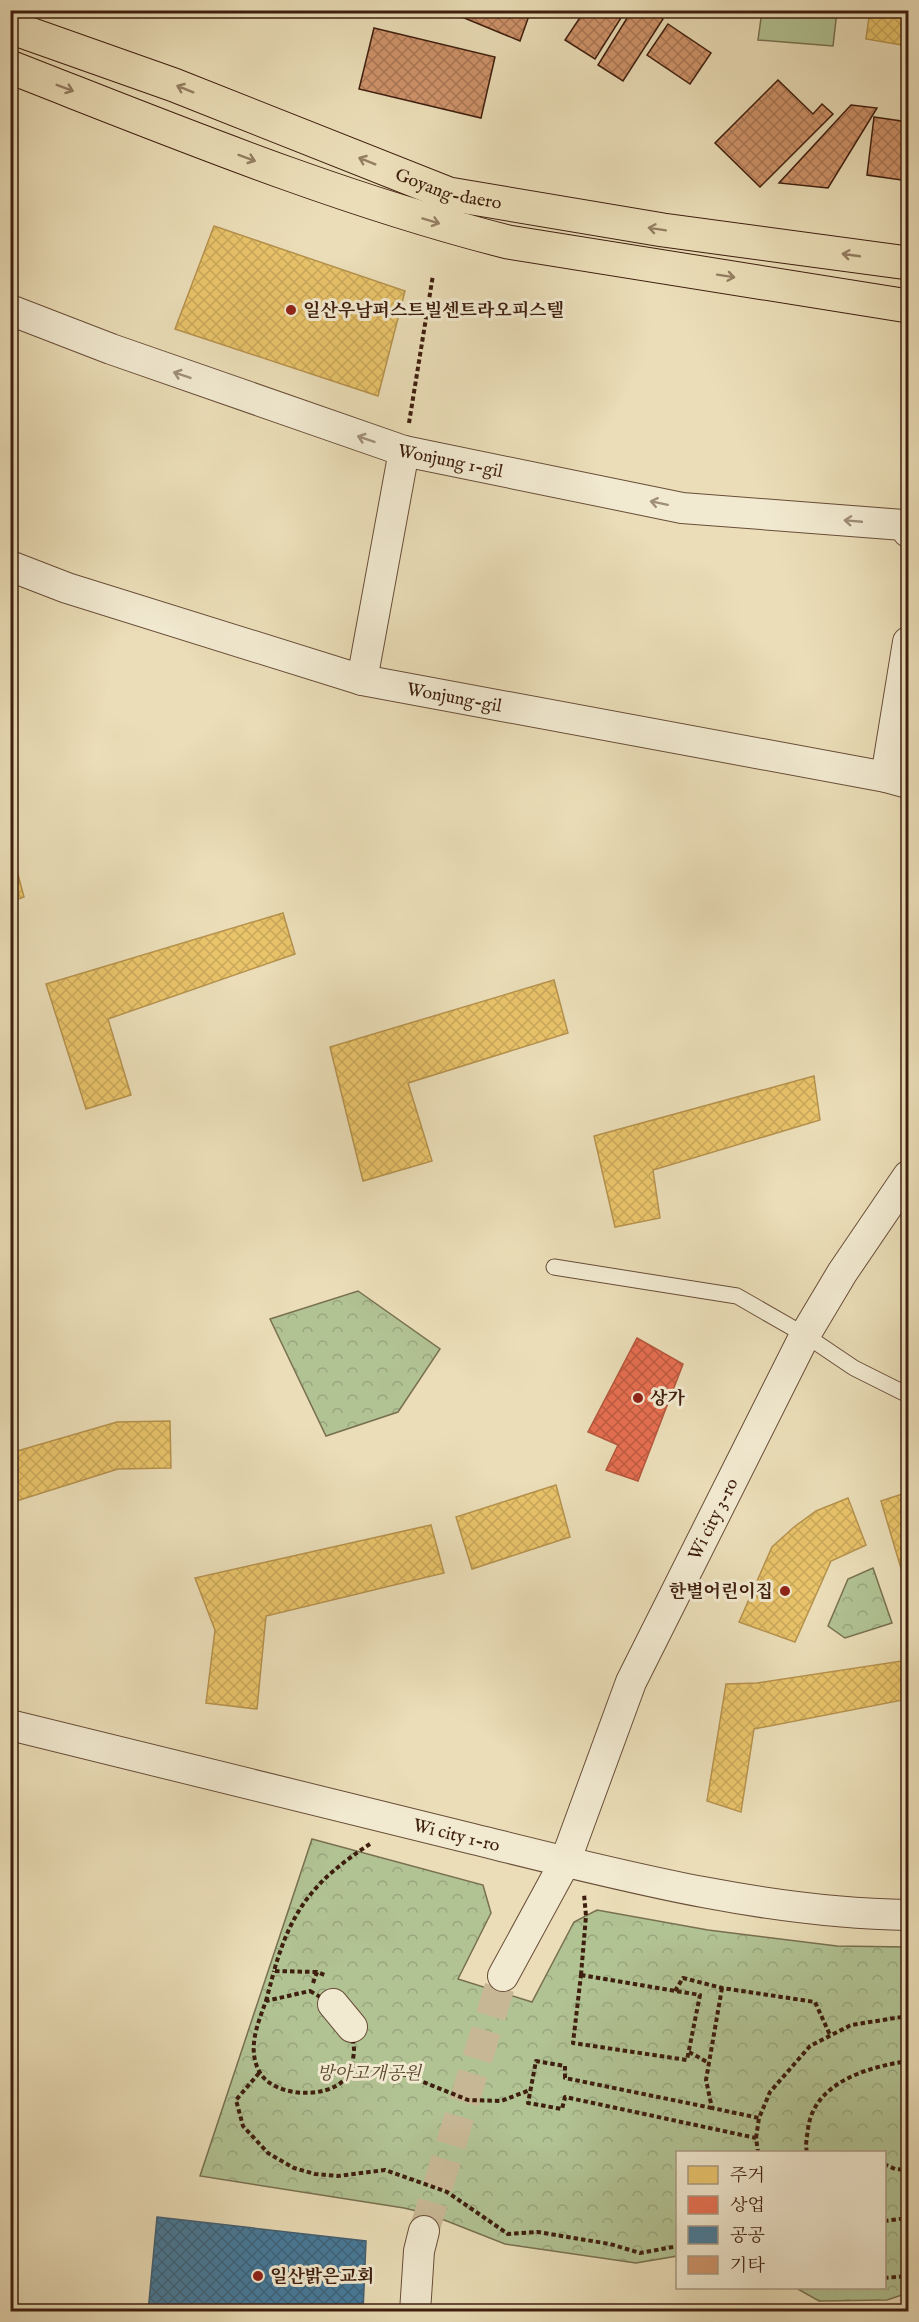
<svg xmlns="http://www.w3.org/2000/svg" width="919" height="2322" viewBox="0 0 919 2322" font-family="'IM FELL English','Noto Serif KR',serif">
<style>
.green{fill:#b1c293;stroke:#787050;stroke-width:1.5}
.park{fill:url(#park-crowns);stroke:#787050;stroke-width:1.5}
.homes{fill:url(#homes-cross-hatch);stroke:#b6924e;stroke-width:1.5}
.shops{fill:url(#shops-cross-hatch);stroke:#b4573d;stroke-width:1.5}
.public{fill:url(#public-cross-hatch);stroke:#435f72;stroke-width:1.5}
.building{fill:url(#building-cross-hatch);stroke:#3e1e0e;stroke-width:1.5}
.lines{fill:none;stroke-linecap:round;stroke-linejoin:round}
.street-tunnel{stroke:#c8b795;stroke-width:30;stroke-dasharray:30 15;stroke-linecap:butt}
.lane-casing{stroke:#694e38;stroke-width:17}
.street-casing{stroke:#694e38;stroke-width:32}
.primary-casing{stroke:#3e1e0e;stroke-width:35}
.path{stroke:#3e1e0e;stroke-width:4;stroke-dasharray:4.5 3;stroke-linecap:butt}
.lane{stroke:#f1e9d0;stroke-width:15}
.street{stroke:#f1e9d0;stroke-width:30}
.primary{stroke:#eaddb7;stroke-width:33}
.oneway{stroke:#947e62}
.oneway2{stroke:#a08e79}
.poi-dot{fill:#8f2418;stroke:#f1e9d0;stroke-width:2}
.labels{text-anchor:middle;stroke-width:6;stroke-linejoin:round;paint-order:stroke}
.street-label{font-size:18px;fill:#3e1e0e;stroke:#f1e9d0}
.poi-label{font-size:18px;font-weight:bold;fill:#3e1e0e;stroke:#f1e9d0;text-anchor:start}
.park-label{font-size:18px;font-style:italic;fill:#5b472f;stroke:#f1e9d0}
</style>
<defs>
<pattern id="park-crowns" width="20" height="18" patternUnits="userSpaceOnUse" patternTransform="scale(1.5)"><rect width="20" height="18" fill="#b1c293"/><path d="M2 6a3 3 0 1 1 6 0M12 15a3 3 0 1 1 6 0" fill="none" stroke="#99a67e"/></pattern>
<pattern id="homes-cross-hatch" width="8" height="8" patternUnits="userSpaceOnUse" patternTransform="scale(1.5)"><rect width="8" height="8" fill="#e9c46a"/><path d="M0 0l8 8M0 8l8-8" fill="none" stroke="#c9a85b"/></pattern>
<pattern id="shops-cross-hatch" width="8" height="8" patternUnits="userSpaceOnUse" patternTransform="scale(1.5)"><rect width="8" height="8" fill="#e76f51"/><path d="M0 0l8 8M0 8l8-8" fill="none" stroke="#bd5b42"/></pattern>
<pattern id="public-cross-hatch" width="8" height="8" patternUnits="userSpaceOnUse" patternTransform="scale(1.5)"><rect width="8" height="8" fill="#457b9d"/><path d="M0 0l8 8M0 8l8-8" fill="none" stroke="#3b647e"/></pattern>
<pattern id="building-cross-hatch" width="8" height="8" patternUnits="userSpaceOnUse" patternTransform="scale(1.5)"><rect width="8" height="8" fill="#cf936a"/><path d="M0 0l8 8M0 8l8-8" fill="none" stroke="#a97756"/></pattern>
</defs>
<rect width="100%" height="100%" fill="#eaddb7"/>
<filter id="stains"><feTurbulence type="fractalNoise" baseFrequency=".00333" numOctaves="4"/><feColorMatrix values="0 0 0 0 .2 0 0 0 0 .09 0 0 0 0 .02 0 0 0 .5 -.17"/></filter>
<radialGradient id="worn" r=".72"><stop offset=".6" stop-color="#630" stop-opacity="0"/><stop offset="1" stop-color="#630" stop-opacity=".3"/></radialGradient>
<path class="green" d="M 762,11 L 837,11 L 833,46 L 758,40 Z"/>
<g class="park">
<path d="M 358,1291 L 440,1349 L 398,1412 L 326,1436 L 270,1319 Z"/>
<path d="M 873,1568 L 892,1623 L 845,1638 L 828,1626 L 848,1579 Z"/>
<path d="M 312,1839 L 483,1885 L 491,1913 L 458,1979 L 532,2002 L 574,1922 L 597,1910 L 708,1930 L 837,1946 L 908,1947 L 908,2293 L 887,2300 L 819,2301 L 796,2288 L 884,2288 L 884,2152 L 678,2152 L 677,2256 L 636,2263 L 505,2244 L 429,2214 L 404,2208 L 200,2176 Z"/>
</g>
<g class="homes">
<path d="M 870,10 L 908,10 L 908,46 L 866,39 Z"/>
<path d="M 214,226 L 405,291 L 378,396 L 175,329 Z"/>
<path d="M 12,852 L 24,897 L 10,902 L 10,853 Z"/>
<path d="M 283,913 L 295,954 L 108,1019 L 131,1095 L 86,1109 L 46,984 Z"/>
<path d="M 554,980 L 568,1033 L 408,1083 L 432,1161 L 363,1181 L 330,1047 Z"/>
<path d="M 814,1076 L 820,1120 L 653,1170 L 660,1218 L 615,1227 L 594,1136 Z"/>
<path d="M 170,1421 L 171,1468 L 118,1469 L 10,1503 L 10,1453 L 117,1422 Z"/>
<path d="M 556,1485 L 570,1537 L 472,1569 L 456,1517 Z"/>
<path d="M 908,1492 L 908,1592 L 881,1501 Z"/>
<path d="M 848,1498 L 866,1545 L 831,1561 L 795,1642 L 739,1622 L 772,1547 L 794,1527 L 816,1511 Z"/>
<path d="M 431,1525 L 444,1573 L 266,1616 L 257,1709 L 206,1703 L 215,1630 L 195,1578 Z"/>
<path d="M 908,1660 L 908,1699 L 754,1729 L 741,1812 L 707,1801 L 726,1684 L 757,1683 Z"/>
</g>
<path class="shops" d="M 637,1338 L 683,1364 L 638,1481 L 606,1470 L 618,1445 L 588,1432 Z"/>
<path class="public" d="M 157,2217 L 366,2241 L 363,2312 L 148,2312 Z"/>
<g class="building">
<path d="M 445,10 L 531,10 L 520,41 Z"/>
<path d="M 585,10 L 626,10 L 595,59 L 565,40 Z"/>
<path d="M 632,10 L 650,10 L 663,19 L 623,81 L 598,65 Z"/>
<path d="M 668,24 L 711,53 L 690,84 L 647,55 Z"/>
<path d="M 374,28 L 495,57 L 481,118 L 359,89 Z"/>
<path d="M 778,80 L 813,114 L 822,104 L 833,114 L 760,187 L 715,143 Z"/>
<path d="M 851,105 L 877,108 L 828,188 L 779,183 Z"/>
<path d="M 874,117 L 908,122 L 908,181 L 867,175 Z"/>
</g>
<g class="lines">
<path class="street-tunnel" d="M 424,2231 L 503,1976"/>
<defs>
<path id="lane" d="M 554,1267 L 737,1296 L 805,1335 L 854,1368 L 908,1395"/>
<g id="street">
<path id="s1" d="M 10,310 L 111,349 L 404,451 L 682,508 L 903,525 L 908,532"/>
<path id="s2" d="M 10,566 L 67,588 L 362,680 L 886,777 L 908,783"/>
<path d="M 362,680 L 404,451"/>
<path d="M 886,777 L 908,642"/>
<path id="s3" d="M 10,1725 C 165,1762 319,1801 473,1839 C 615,1874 762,1913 908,1915"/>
<path id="s4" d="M 503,1976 L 565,1862 L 631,1682 L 805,1335 L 842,1273 L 908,1176"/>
<path d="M 333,2004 L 352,2027"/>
<path d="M 415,2312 L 419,2251 L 424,2231"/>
</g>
<g id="primary">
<path id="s5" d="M 10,27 L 174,85 L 449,194 L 663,230 L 908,263"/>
<path d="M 10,67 C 174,131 338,199 508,242 L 908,306"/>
</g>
</defs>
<use href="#lane" class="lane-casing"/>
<use href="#street" class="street-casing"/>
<use href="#primary" class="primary-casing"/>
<g class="path">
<path d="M 409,423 L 433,275"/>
<path d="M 317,1972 L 274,1971 C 292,1908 315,1880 370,1844"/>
<path d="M 581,1975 L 700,1995 L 687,2060 L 573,2043 Z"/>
<path d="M 581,1975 L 586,1916 L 584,1894"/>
<path d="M 313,1983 L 317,1972 L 327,1976"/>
<path d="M 722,1988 L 706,2080 L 712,2108 L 759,2118 L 770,2092 L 810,2046 L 851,2025 L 908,2016"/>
<path d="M 310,1991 C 339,2008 351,2014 354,2049 C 354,2057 351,2072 345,2079 C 326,2100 272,2097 259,2071 C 247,2048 258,2023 266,2001 Z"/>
<path d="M 675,1991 L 683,1978 L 722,1988 L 815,2002 L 830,2035"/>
<path d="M 266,2001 L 274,1971"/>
<path d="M 689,2052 L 709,2063"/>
<path d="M 351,2065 L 363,2070 L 406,2075 L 468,2100 L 501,2101 L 530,2090"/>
<path d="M 259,2073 L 236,2100 L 243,2126 L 268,2153 L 294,2168 L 315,2174 L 338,2176 L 385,2170 L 447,2192 L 508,2234 L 538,2232 L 610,2244 L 640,2253 L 678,2246"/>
<path d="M 712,2108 L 565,2078 L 565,2066 L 536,2061 L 528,2103 L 562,2109 L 565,2097 L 756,2138 L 758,2152"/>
<path d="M 756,2138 L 759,2118"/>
<path d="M 807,2152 C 805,2145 807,2137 808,2129 C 814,2082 868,2067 908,2061"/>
<path d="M 884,2164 L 895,2169 L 908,2170"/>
<path d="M 884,2221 L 908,2218"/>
<path d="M 884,2278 L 908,2276"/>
</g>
<use href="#lane" class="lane"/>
<use href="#street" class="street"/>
<use href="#primary" class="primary"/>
</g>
<defs><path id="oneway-shaft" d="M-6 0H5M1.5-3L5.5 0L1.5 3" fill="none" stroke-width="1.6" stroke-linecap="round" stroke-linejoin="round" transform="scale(1.5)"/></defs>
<g class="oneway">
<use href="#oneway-shaft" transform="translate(65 88) rotate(21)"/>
<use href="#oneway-shaft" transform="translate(185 89) rotate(-158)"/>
<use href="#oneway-shaft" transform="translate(247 158) rotate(20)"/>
<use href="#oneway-shaft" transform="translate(367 161) rotate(-158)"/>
<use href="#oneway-shaft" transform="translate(431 221) rotate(17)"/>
<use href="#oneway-shaft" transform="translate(657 229) rotate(-171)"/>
<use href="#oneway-shaft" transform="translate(851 255) rotate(-172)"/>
<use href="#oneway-shaft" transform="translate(726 276) rotate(9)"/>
</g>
<g class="oneway2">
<use href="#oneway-shaft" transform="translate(182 375) rotate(-161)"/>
<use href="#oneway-shaft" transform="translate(366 439) rotate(-161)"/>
<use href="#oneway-shaft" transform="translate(659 503) rotate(-168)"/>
<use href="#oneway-shaft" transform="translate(853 521) rotate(-175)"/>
</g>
<g class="poi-dot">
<circle cx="291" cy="310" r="6"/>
<circle cx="638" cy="1398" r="6"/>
<circle cx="785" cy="1591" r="6"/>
<circle cx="258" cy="2276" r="6"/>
</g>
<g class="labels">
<g class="street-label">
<text dy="6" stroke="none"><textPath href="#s5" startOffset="468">Goyang-daero</textPath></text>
<text dy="6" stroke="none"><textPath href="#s1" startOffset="466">Wonjung 1-gil</textPath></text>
<text dy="6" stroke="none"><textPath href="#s2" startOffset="464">Wonjung-gil</textPath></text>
<text dy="6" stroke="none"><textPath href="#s4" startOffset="504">Wi city 3-ro</textPath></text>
<text dy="6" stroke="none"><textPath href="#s3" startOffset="460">Wi city 1-ro</textPath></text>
</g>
<g class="poi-label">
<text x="303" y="316">일산우남퍼스트빌센트라오피스텔</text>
<text x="650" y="1404">상가</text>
<text x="773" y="1597" text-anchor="end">한별어린이집</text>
<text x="270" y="2282">일산밝은교회</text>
</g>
<g class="park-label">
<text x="369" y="2079">방아고개공원</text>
</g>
</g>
<rect width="919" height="2322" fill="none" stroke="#eaddb7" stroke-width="36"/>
<rect x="12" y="12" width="895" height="2298" fill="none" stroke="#3e1e0e" stroke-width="3"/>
<rect x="18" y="18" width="883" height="2286" fill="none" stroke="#3e1e0e" stroke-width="1.5"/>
<rect x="676" y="2151" width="210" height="138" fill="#f1e9d0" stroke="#a99882" stroke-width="1.5"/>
<rect x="688" y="2166" width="30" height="18" fill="#e9c46a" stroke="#a99882" stroke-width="1.5"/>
<text x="730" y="2181" font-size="18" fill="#3e1e0e">주거</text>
<rect x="688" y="2196" width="30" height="18" fill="#e76f51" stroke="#a99882" stroke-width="1.5"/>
<text x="730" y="2211" font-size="18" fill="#3e1e0e">상업</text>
<rect x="688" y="2226" width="30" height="18" fill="#457b9d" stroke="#a99882" stroke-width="1.5"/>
<text x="730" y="2241" font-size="18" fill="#3e1e0e">공공</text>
<rect x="688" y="2256" width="30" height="18" fill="#cf936a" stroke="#a99882" stroke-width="1.5"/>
<text x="730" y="2271" font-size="18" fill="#3e1e0e">기타</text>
<rect width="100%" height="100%" filter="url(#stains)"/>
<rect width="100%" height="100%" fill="url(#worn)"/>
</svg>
